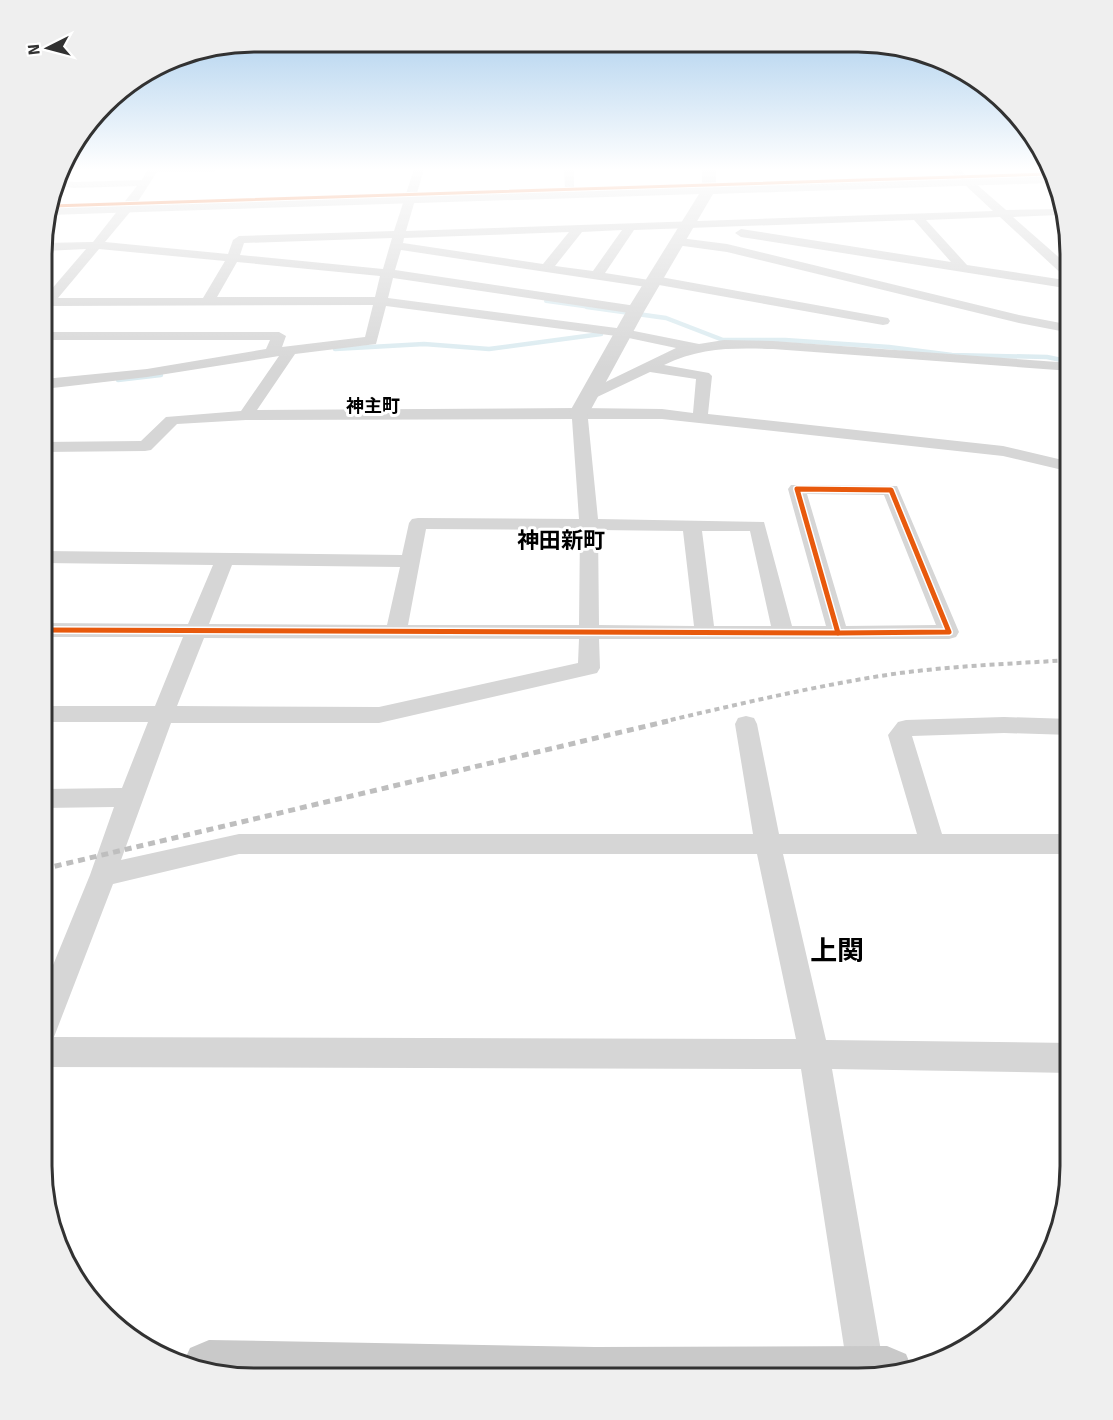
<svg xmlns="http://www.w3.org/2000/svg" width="1113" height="1420" viewBox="0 0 1113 1420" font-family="Signika,'Noto Sans JP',sans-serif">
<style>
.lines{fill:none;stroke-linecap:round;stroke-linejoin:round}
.stream-far1{stroke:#dbebf0;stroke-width:4}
.stream{stroke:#dbebf0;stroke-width:4.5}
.minor{fill:#d6d6d6;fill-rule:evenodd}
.tertiary{fill:#d6d6d6;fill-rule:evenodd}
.primary{fill:#c9c9c9;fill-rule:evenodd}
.rail-far1{stroke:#bebebe;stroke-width:4;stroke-dasharray:5 4;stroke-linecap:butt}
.rail{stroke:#bebebe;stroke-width:5;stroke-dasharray:7 5;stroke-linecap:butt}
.cycleway-far1-casing{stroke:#fff;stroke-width:5}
.cycleway-casing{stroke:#fff;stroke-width:8}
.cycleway-far1{stroke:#e8590c;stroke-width:3}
.cycleway{stroke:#e8590c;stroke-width:5}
.labels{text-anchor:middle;stroke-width:6;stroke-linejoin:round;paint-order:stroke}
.far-neighbourhood-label{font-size:18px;font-weight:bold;fill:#000;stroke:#fff}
.neighbourhood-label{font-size:22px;font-weight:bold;fill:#000;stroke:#fff}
.near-neighbourhood-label{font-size:27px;font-weight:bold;fill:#000;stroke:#fff}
.rim{fill:none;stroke:#323232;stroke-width:3}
</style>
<rect width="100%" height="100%" fill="#fff"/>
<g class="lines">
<path class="stream-far1" d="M 546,301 L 597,308"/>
<g class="stream">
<path d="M 587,307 L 666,318 L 723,340 L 785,340 L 889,347 L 952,355 L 1047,357 L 1071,362"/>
<path d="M 335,349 L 424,344 L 489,349 L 601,334"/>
<path d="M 118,380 L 161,375"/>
</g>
<g class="minor">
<path d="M 146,169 L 219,169 L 214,172 L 157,172 L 135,206 L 105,242 L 228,254 L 233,240 L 239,236 L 394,231 L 414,169 L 424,169 L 406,231 L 993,211 L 948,169 L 959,169 L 1006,210 L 1059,209 L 1060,215 L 1013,217 L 1071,268 L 1071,279 L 1066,278 L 1000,217 L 926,220 L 967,265 L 1071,281 L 1071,289 L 741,237 L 735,233 L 741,229 L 951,262 L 914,220 L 634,230 L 605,273 L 649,280 L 655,276 L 888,318 L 890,321 L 888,324 L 883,325 L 659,285 L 653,288 L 401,250 L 395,270 L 636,306 L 643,310 L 636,314 L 393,278 L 388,298 L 624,329 L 699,344 L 724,340 L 773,341 L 1071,363 L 1071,371 L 773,349 C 733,348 701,347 664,365 L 709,373 L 712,376 L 708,414 L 1003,446 L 1071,462 L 1071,472 L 1003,456 L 662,419 L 588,419 L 598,519 L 764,522 L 792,626 L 826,626 L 788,489 L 791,485 L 897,486 L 959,632 L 956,637 L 949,639 L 599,639 L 600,668 L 597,673 L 379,723 L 171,723 L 121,860 L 239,834 L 753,834 L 735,724 L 738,718 L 746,716 L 754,718 L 757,724 L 779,834 L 917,834 L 888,735 L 898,722 L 906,720 L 1004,717 L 1071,719 L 1071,735 L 1004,733 L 912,736 L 942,834 L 1071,834 L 1071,854 L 783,854 L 826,1040 L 1071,1043 L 1071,1073 L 832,1069 L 885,1374 L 872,1378 L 850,1378 L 848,1373 L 801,1069 L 42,1067 L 42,992 L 90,875 L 114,807 L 43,808 L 43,789 L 122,788 L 148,722 L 43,722 L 43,706 L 155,706 L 183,637 L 43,637 L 43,623 L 188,624 L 213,565 L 43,563 L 43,551 L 402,555 L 409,523 L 412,519 L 418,518 L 579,519 L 572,419 L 246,420 L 177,424 L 151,450 L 145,451 L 43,452 L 43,442 L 141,441 L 166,417 L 241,411 L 279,356 L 147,377 L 44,389 L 44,379 L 147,369 L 266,349 L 270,340 L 44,340 L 44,332 L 279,332 L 286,336 L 282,347 L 365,337 L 373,305 L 51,306 L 44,310 L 44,298 L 86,249 L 44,251 L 44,243 L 93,242 L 137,186 L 74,188 L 58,186 L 60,180 L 74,182 L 142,180 L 147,171 ZM 622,230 L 593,271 L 555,266 L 582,232 ZM 569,232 L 543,264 L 403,243 L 404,238 ZM 392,238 L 383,269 L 240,255 L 244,243 ZM 99,249 L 225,261 L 203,298 L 58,298 ZM 237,262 L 380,276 L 375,297 L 217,297 ZM 386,306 L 624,337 L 676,348 L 585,392 L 582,395 L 585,398 L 595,398 L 650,372 L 696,379 L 693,413 L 662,409 L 579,408 L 257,410 L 295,354 L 376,344 ZM 807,494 L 884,495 L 936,625 L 846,626 ZM 426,529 L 580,530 L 579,625 L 408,625 ZM 598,530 L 683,531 L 694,626 L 599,625 ZM 702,531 L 750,531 L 771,626 L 714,626 ZM 232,565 L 400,567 L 387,625 L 209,624 ZM 204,638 L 579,639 L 578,663 L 379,707 L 177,706 ZM 239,854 L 757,854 L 796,1039 L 54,1037 L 113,884 Z"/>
<path d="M 564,169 L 574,169 L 574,191 L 566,191 L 565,189 Z"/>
<path d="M 680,238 L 727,244 L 1019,315 L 1071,325 L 1071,333 L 1019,323 L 727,252 L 676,245 L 676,239 Z"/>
</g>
<path class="tertiary" d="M 702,169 L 716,169 L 716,186 L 1050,175 L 1052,183 L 713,194 L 645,310 L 589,413 L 586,417 L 572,417 L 569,413 L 627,310 L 699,194 L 48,215 L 50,207 L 702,186 Z"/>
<path class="primary" d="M 209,1340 L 595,1347 L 887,1346 L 906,1354 L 911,1366 L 872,1378 L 240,1378 L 185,1359 L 190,1348 Z"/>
<path class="rail-far1" d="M 662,722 C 734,705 807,688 880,676 C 943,666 1007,664 1071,660"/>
<path class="rail" d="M 43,869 L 668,721"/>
<defs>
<path id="cycleway-far1" d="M 51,206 L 1050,174"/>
<g id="cycleway">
<path d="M 797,489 L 891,490 L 949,632 L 838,633 Z"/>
<path d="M 43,630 L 838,633"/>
</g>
</defs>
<use href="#cycleway-far1" class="cycleway-far1-casing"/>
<use href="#cycleway" class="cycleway-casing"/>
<use href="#cycleway-far1" class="cycleway-far1"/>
<use href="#cycleway" class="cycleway"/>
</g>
<linearGradient id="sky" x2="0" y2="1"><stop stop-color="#a3caeb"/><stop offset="0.46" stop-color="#fff"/><stop offset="1" stop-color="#fff" stop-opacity="0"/></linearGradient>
<rect width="1113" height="368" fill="url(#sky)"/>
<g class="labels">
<g class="far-neighbourhood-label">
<text x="373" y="412">神主町</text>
</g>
<g class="neighbourhood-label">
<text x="561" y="548">神田新町</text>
</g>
<g class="near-neighbourhood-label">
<text x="837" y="960">上関</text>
</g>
</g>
<path d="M0 0H1113V1420H0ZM254 52H858A202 202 0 0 1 1060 254V1166A202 202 0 0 1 858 1368H254A202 202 0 0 1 52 1166V254A202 202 0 0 1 254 52Z" fill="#efefef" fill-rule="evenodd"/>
<path class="rim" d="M254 52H858A202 202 0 0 1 1060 254V1166A202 202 0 0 1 858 1368H254A202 202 0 0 1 52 1166V254A202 202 0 0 1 254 52Z"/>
<g transform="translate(48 48) rotate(264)" stroke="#ffffff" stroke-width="4.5" paint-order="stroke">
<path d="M0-4.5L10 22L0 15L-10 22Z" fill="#323232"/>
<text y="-9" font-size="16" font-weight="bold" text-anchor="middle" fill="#323232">N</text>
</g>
</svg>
